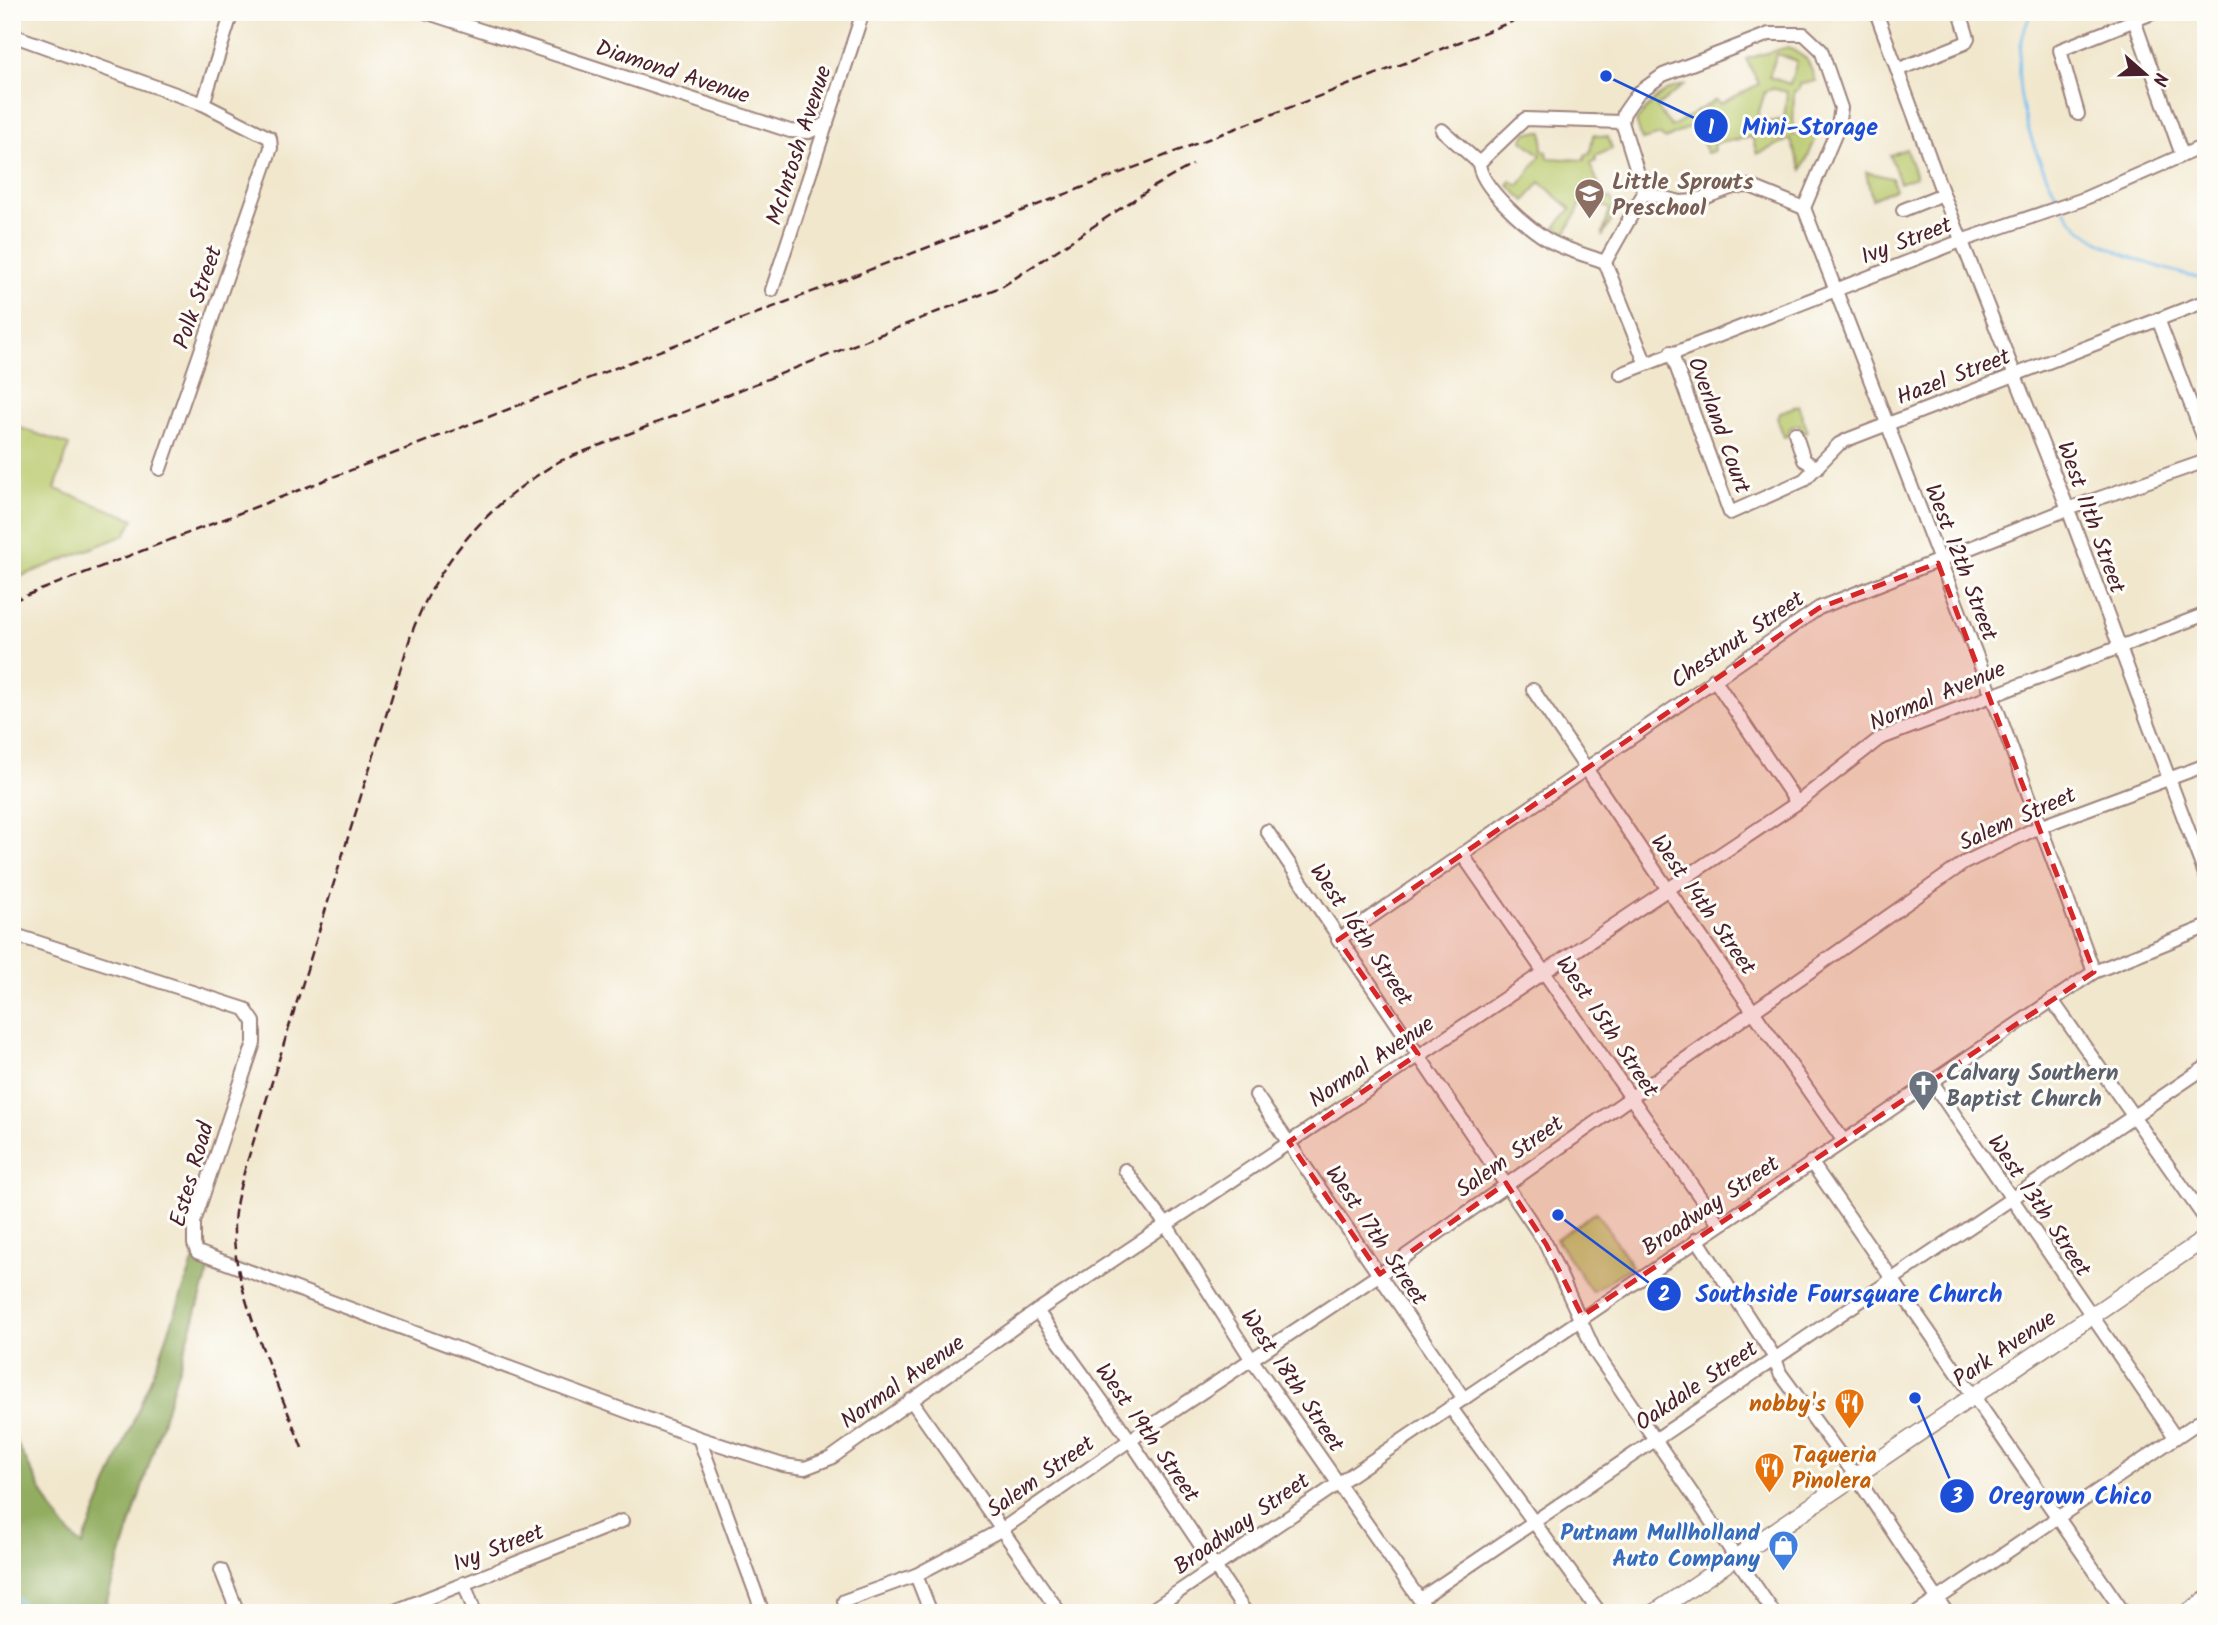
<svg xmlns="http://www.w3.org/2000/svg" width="2218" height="1625" viewBox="0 0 2218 1625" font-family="Kalam,sans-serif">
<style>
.green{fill:#b9c96c;stroke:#82744c;stroke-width:2;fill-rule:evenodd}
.forest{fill:#92ad60;stroke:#6e6646;stroke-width:2}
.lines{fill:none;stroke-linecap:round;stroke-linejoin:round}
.stream{stroke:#76beee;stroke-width:2.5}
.minor-casing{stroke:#9e837c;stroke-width:16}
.major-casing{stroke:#9e837c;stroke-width:19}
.minor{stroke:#fff;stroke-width:12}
.major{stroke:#fff;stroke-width:16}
.rail{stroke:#4a1f2b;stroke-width:2.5;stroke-dasharray:10 5;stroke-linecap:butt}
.marked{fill:#d62828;fill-opacity:0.2;stroke:#d62828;stroke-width:5;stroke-dasharray:14 9;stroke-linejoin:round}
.labels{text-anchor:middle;stroke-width:6;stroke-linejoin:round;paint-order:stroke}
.street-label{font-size:23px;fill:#4a1f2b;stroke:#fdfcf7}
.education-label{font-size:23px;font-weight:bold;fill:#785e54;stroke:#fdfcf7;text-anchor:start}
.worship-label{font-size:23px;font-weight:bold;fill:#5b616d;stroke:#fdfcf7;text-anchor:start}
.food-label{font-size:23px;font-weight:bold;fill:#c56008;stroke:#fdfcf7;text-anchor:end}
.shop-label{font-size:23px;font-weight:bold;fill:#366cbe;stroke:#fdfcf7;text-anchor:end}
.leader{fill:none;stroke:#1d4ed8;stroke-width:2.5}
.callout-dot{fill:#1d4ed8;stroke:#fdfcf7;stroke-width:2.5}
.mark-label{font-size:21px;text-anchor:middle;font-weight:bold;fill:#fff}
.callout-label{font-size:24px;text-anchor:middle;font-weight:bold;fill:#1d4ed8;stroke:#fdfcf7;stroke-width:6;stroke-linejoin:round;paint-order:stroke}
</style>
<rect width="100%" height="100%" fill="#fdfcf7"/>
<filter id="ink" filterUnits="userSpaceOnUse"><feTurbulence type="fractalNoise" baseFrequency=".0143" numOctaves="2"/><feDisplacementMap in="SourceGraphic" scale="14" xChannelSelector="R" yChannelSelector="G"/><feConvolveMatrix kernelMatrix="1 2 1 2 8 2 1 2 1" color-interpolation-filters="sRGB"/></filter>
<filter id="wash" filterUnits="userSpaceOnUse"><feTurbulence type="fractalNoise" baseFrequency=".00686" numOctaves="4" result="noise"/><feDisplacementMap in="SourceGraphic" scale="28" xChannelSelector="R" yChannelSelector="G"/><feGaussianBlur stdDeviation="1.57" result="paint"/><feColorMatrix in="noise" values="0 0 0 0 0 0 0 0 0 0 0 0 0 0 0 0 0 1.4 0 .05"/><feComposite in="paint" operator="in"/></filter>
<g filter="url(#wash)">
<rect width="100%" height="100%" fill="#f1e7cd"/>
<g class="green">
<path d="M 1788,47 L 1807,59 L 1816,81 L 1800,84 L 1799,90 L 1794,91 L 1793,135 L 1817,136 L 1802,170 L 1790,139 L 1757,154 L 1752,137 L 1713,144 L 1714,151 L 1707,153 L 1699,130 L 1690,127 L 1665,139 L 1661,135 L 1642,140 L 1636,121 C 1651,103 1661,89 1684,85 L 1657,107 L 1671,127 L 1716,100 L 1720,104 L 1759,84 L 1746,59 ZM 1777,54 L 1797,61 L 1790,84 L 1769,77 ZM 1771,88 L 1787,92 L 1784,119 L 1760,124 L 1757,118 L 1765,92 Z"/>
<path d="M 1527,132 L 1543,132 L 1542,150 L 1547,152 L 1548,158 L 1584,160 L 1585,155 L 1590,154 L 1593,135 L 1608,137 L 1612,149 L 1595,156 L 1596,161 L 1590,164 L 1605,199 L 1610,198 L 1618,209 L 1602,237 L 1610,209 L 1596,203 L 1595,208 L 1582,202 L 1566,233 L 1555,227 L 1571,209 L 1540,182 L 1525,201 L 1508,185 L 1511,181 L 1519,186 L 1541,155 L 1522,140 Z"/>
<path d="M 1906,149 L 1916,177 L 1900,183 L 1890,155 Z"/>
<path d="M 1866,172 L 1892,178 L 1895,189 L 1872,199 Z"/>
<path d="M 1798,405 L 1808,432 L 1803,434 L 1799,424 L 1790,428 L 1789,435 L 1784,437 L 1777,418 L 1781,412 Z"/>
<path d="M 12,425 L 69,445 L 55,489 L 134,519 L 125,535 L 12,580 Z"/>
<path d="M 1596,1212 L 1632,1266 L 1592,1292 L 1556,1239 Z"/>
</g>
<path class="forest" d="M 195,1257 L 212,1261 L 103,1613 L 12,1613 L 12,1435 C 35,1473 49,1516 82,1546 L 159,1359 Z"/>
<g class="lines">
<g class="stream">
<path d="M 2032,12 C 2001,72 2030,148 2060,201"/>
<path d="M 2065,210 C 2088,250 2163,269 2206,280"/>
<path d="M 12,1592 L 30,1613"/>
</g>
</g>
</g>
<g filter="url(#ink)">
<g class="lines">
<defs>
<g id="minor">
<path d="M 425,12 L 790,131 L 809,132 L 827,123"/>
<path d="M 1876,12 L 1943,194 L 2068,509 L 2206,877"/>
<path d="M 2134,20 L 2182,155"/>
<path d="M 12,35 L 203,104 L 270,138 L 271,148 L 160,469"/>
<path d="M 1897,70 L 1965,43 L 1968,38 L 1960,12"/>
<path d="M 203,104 L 232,12"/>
<path d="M 2078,114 L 2060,50 L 2155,12"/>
<path d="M 1622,122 L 1624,113 L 1638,93 L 1663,75 L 1769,34 L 1804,34 L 1821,50 L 1841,108 L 1837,130 L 1804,208"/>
<path d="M 1442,130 L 1479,163"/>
<path d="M 1644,193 L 1681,202 L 1695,201 L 1733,187 L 1750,186 L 1804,208"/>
<path d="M 1804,208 L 1991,693 L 2094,972"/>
<path d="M 1903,210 L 1943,194"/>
<path d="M 1605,262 L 1644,193 L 1622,122 L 1525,119 L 1479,163 C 1480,187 1527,227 1548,240 C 1565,250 1586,255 1605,262 L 1645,362"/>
<path d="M 772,290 L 863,12"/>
<path d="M 2158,319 L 2206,444"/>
<path d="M 1671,352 L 1730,513 L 1804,480 L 1839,444 L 1849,439 L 2206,301"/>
<path d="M 1621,374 L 1961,241 L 2081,200 L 2206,145"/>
<path d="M 1795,433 L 1804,460 L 1817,468"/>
<path d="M 1714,679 L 1797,803"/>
<path d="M 1533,690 L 1667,888 L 1843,1140"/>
<path d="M 1267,831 L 1546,1244 L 1595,1352 L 1774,1613"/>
<path d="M 1462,854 L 1718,1223"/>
<path d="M 12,934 L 245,1009 L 254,1022 L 254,1043 L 194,1222 L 194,1244 L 197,1252 L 699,1438 L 783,1465 L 805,1468 L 831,1458 L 1037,1311 L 1797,803 L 1879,739 L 2206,614"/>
<path d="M 1338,940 L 1819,608 L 2068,509 L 2206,461"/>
<path d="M 2052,1000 L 2206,1220"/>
<path d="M 1932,1082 L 2175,1437"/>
<path d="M 1256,1095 L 1464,1399"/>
<path d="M 1811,1162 L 2124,1613"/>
<path d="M 1125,1170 L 1167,1226 L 1252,1360 L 1429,1613"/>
<path d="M 1697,1239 L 1775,1358 L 1780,1373 L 1855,1475 L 1947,1613"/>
<path d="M 1037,1311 L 1130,1440 L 1246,1613"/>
<path d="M 911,1400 L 1060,1613"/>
<path d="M 1451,1408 L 1600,1613"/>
<path d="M 699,1438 L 763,1613"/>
<path d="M 221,1570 L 238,1613"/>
<path d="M 916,1575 L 931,1613"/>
<path d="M 464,1583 L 475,1613"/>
<path d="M 1420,1599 L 2206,1067"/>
<path d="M 844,1601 L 916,1575 L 1001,1530 L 1130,1440 L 1380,1274 L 1964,863 L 2039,827 L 2206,765"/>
<path d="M 390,1613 L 622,1521"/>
<path d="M 1147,1613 L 2094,972 L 2206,927"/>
<path d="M 1917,1613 L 2206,1417"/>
<path d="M 2184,1613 L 2206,1598"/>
</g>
<path id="major" d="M 1654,1613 L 2206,1238"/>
</defs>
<use href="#minor" class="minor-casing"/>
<use href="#major" class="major-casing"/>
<use href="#minor" class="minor"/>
<use href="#major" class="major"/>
<g class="rail">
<path d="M 12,601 L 1537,12"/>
<path d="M 302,1448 C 280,1389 234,1293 234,1233 C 233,1208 241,1183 248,1159 L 411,635 C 439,559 490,502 560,461 L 1003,286 L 1153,187 L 1192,165"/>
</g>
</g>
</g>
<path class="marked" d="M 1938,563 L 2094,972 L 1582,1316 L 1546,1244 L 1506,1183 L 1380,1274 L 1289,1142 L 1418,1054 L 1338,940 L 1819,608 Z"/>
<defs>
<symbol id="school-pin" viewBox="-11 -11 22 30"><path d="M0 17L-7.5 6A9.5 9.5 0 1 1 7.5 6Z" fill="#8d6e63" stroke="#fdfcf7"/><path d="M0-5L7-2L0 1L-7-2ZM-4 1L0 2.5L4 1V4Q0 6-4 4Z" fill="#fff"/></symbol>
<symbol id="church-pin" viewBox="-11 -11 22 30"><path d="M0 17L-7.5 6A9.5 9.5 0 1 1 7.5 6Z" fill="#6b7280" stroke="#fdfcf7"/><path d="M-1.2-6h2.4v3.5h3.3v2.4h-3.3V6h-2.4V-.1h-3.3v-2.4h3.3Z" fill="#fff"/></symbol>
<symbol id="restaurant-pin" viewBox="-11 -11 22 30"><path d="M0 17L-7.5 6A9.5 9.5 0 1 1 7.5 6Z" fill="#e8710a" stroke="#fdfcf7"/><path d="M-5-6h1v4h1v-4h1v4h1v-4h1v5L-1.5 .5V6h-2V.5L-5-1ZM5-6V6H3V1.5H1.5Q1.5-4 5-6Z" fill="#fff"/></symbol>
<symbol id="shop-pin" viewBox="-11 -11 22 30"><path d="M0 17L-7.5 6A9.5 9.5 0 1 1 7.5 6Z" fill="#3f7fe0" stroke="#fdfcf7"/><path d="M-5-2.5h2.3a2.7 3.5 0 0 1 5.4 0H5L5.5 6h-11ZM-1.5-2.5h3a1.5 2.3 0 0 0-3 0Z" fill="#fff"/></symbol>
</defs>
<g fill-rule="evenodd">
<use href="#school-pin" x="1572" y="176" width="35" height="47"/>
<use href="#church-pin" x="1906" y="1068" width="35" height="47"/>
<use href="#restaurant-pin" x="1832" y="1386" width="35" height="47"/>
<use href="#restaurant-pin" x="1752" y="1450" width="35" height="47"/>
<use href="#shop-pin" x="1766" y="1528" width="35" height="47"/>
</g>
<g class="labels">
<g class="street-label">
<text transform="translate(673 71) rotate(18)" y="8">Diamond Avenue</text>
<text transform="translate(798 145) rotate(-72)" y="8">McIntosh Avenue</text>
<text transform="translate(1906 240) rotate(-21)" y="8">Ivy Street</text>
<text transform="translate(197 297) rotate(-71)" y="8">Polk Street</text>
<text transform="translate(1953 376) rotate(-21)" y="8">Hazel Street</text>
<text transform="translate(1720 425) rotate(70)" y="8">Overland Court</text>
<text transform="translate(2092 517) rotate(70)" y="8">West 11th Street</text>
<text transform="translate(1962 562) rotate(69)" y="8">West 12th Street</text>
<text transform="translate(1737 639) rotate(-34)" y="8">Chestnut Street</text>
<text transform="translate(1937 695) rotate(-23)" y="8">Normal Avenue</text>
<text transform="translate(2017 818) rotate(-24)" y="8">Salem Street</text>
<text transform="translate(1704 904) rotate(55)" y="8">West 14th Street</text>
<text transform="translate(1362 934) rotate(56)" y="8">West 16th Street</text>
<text transform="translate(1608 1026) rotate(56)" y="8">West 15th Street</text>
<text transform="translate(1371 1061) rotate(-34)" y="8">Normal Avenue</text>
<text transform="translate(1509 1156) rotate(-35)" y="8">Salem Street</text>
<text transform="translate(191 1174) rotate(-74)" y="8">Estes Road</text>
<text transform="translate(1710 1205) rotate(-34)" y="8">Broadway Street</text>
<text transform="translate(2040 1205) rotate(56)" y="8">West 13th Street</text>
<text transform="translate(1377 1235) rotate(56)" y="8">West 17th Street</text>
<text transform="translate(2004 1348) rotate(-34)" y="8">Park Avenue</text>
<text transform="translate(1293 1380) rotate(56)" y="8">West 18th Street</text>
<text transform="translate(902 1381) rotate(-35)" y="8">Normal Avenue</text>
<text transform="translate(1696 1385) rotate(-34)" y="8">Oakdale Street</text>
<text transform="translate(1148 1432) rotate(55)" y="8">West 19th Street</text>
<text transform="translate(1040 1476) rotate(-35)" y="8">Salem Street</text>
<text transform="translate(1241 1523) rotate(-35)" y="8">Broadway Street</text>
<text transform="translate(498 1547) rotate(-21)" y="8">Ivy Street</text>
</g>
<g class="education-label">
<text x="1612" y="189">Little Sprouts<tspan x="1612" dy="26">Preschool</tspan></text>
</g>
<g class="worship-label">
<text x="1946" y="1080">Calvary Southern<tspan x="1946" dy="26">Baptist Church</tspan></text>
</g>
<g class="food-label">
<text x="1826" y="1411">nobby's</text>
<text x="1792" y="1462" text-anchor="start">Taqueria<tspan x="1792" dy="26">Pinolera</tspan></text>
</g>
<g class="shop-label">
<text x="1760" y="1540">Putnam Mullholland<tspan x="1760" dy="26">Auto Company</tspan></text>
</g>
</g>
<path class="leader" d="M1606 76L1711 126M1558 1215L1664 1294M1915 1398L1957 1496"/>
<g class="callout-dot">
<circle cx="1606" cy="76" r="7"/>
<circle cx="1558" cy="1215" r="7"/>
<circle cx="1915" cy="1398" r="7"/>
<circle cx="1711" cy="126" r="18"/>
<circle cx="1664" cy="1294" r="18"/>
<circle cx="1957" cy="1496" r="18"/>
</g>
<g class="mark-label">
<text x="1711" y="134">1</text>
<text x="1664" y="1301">2</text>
<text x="1957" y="1503">3</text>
</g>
<g class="callout-label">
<text x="1810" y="135">Mini-Storage</text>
<text x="1849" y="1302">Southside Foursquare Church</text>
<text x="2070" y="1504">Oregrown Chico</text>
</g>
<rect width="2218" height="1625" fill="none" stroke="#fdfcf7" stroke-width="42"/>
<g transform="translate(2145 74) rotate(110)" stroke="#fdfcf7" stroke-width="5" paint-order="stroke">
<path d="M0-5L12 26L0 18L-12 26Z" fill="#4a1f2b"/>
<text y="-10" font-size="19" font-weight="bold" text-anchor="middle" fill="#4a1f2b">N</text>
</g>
</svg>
